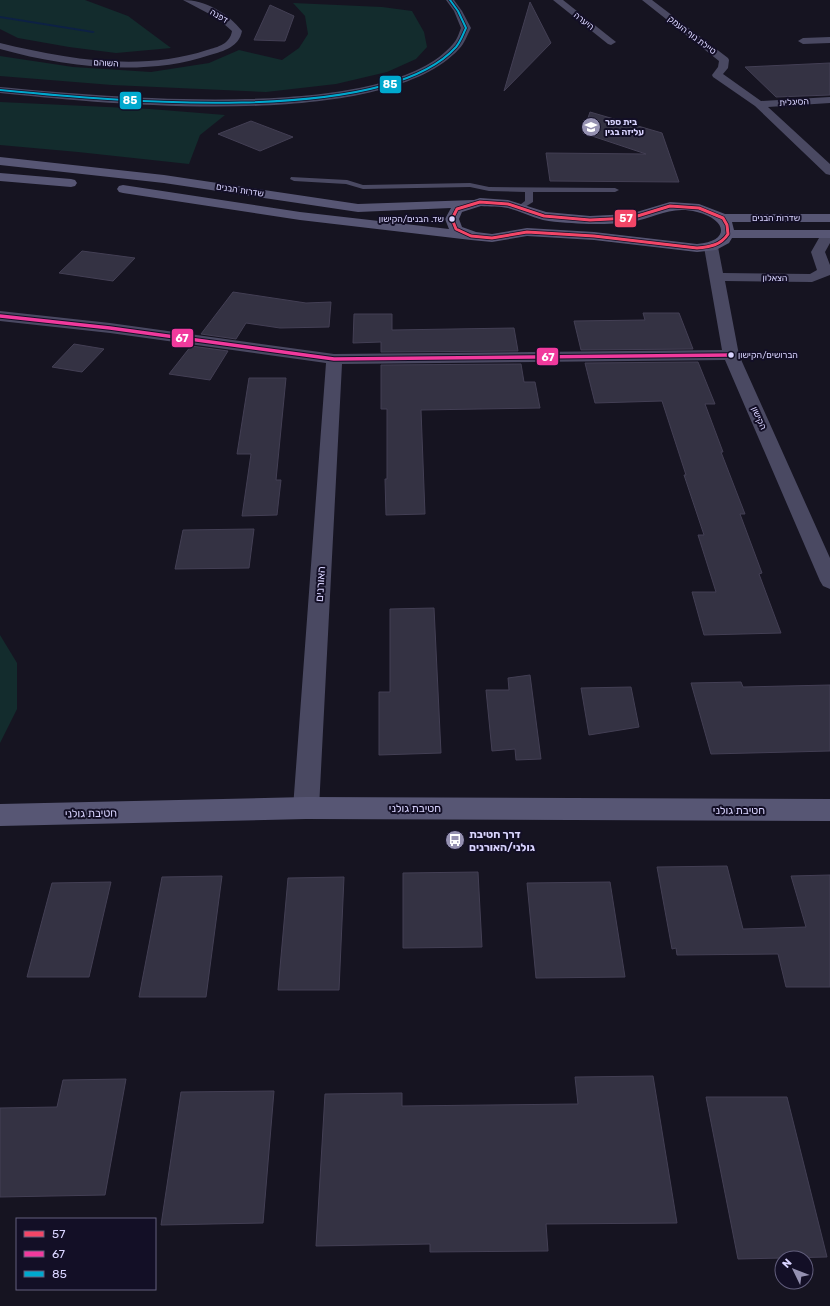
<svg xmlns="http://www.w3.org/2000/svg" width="830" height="1306" viewBox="0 0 830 1306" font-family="Rubik,'Noto Sans Hebrew',sans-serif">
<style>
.green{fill:#132c2d}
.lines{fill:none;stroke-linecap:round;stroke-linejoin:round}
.stream{fill:#0d2144;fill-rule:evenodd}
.building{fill:#343243;stroke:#433f54}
.lane{fill:#4a4962;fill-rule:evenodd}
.street{fill:#4a4962;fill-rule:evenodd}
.secondary{fill:#575674;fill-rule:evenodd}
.bus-1-casing{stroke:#130f26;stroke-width:4.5}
.bus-2-casing{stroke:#130f26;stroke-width:5.5}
.bus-3-casing{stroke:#130f26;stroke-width:3.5}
.bus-1{stroke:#f34667;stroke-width:3}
.bus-2{stroke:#f13a9d;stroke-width:3.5}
.bus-3{stroke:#00a9ce;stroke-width:2}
.bus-dot{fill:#d9d4ff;stroke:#130f26;stroke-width:1.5}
.labels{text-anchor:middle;stroke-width:4;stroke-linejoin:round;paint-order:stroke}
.far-street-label{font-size:9px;fill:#d9d4ff;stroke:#130f26}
.far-poi-label{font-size:9px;font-weight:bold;fill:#d9d4ff;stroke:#130f26;text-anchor:start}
.far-bus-label{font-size:9px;fill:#d9d4ff;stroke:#130f26;text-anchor:end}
.street-label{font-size:11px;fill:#d9d4ff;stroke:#130f26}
.poi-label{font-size:11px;font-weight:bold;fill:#d9d4ff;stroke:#130f26;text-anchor:start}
.line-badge{stroke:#130f26;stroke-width:1.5}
.badge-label{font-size:11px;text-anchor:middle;font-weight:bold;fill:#fff}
</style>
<rect width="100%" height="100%" fill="#161421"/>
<g class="green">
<path d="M 0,0 L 85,0 L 128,16 L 171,48 L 116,53 L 69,47 L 18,38 L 0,29 Z"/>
<path d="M 293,3 L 382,7 L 412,11 L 424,32 L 427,47 L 416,59 L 387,72 L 336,84 L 266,92 L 112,85 L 0,76 L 0,56 L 73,67 L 151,72 L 209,63 L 239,50 L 282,60 L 299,48 L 308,34 L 305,16 Z"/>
<path d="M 0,102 L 150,109 L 225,115 L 200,135 L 189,164 L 78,152 L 0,145 Z"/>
<path d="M 0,635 L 17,663 L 17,709 L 0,743 Z"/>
</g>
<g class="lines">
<path class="stream" d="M 0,16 L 93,31 L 95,32 L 93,33 L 0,18 Z"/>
</g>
<g class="building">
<path d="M 530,2 L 551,43 L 504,91 Z"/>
<path d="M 270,5 L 294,16 L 285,41 L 254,40 Z"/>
<path d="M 830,63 L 830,95 L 776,97 L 745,67 Z"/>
<path d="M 590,112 L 662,133 L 679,182 L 550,181 L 546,153 L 646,154 L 583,133 Z"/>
<path d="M 251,121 L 293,137 L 260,151 L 218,134 Z"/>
<path d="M 82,251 L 135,258 L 113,281 L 59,273 Z"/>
<path d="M 233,292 L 306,303 L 331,302 L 329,327 L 280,328 L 246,323 L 236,339 L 201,334 Z"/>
<path d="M 643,313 L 679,313 L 693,349 L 581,350 L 574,321 L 645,320 Z"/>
<path d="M 354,314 L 392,314 L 392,330 L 514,328 L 518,351 L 381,352 L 381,342 L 353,343 Z"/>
<path d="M 74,344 L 104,349 L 82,372 L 52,367 Z"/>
<path d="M 191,346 L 228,351 L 210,380 L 169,374 Z"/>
<path d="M 698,362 L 715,404 L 705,404 L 723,452 L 721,452 L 745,514 L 740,514 L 762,573 L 759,574 L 781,633 L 704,635 L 692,592 L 716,592 L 698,535 L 704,535 L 684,475 L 686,475 L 662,401 L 595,403 L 585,363 Z"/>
<path d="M 521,364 L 524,382 L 535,382 L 540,408 L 421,410 L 425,514 L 386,515 L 385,479 L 387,479 L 387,409 L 381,409 L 381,365 Z"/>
<path d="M 249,378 L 286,378 L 276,480 L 281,480 L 277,515 L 242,516 L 251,454 L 237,454 Z"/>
<path d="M 254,529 L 249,568 L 175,569 L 183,530 Z"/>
<path d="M 434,608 L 441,753 L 379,755 L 379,692 L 390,692 L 390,609 Z"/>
<path d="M 530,675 L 541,759 L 516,760 L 515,749 L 492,751 L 486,690 L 509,690 L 508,678 Z"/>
<path d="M 741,682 L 743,687 L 830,685 L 830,751 L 711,754 L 691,683 Z"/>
<path d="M 631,687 L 639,727 L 589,735 L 581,688 Z"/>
<path d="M 727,866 L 743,929 L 806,927 L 791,876 L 830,875 L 830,987 L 786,987 L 778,954 L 677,955 L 676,948 L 672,949 L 657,867 Z"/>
<path d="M 478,872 L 482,947 L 403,948 L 403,873 Z"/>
<path d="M 222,876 L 206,997 L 139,997 L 162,877 Z"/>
<path d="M 344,877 L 339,990 L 278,990 L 288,878 Z"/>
<path d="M 111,882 L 89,977 L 27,977 L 52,883 Z"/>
<path d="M 610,882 L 625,977 L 536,978 L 527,883 Z"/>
<path d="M 653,1076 L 677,1223 L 546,1224 L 548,1251 L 430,1252 L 430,1244 L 316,1246 L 325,1094 L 402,1093 L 402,1106 L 578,1104 L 575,1077 Z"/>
<path d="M 126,1079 L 105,1195 L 0,1197 L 0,1108 L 57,1107 L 63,1080 Z"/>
<path d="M 274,1091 L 263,1223 L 161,1225 L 181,1092 Z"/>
<path d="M 706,1097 L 787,1097 L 827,1257 L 738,1259 Z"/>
</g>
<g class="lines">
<path class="lane" d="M 291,177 L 347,180 L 363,185 L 470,183 L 489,187 L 615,188 L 619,190 L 615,192 L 533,192 L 533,202 L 520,210 L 516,208 L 525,201 L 525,192 L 489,191 L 470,187 L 363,189 L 346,184 L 294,181 L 290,179 Z"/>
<g class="street">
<path d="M 183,0 C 205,0 228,13 242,31 C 239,47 224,51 210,55 C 146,77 64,67 0,49 L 0,43 C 66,59 141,72 207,50 C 218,47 230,44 232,31 L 217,18 Z"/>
<path d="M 446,0 L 454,0 L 462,11 L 471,28 C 467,35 465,43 459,49 C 383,132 106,104 0,93 L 0,87 C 99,96 385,125 453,44 C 457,40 459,33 461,28 L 454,11 Z"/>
<path d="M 553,0 L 563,0 L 616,42 L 611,45 L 608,44 Z"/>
<path d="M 642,0 L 652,0 L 728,58 L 729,60 L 728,68 L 723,74 L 761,101 L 830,97 L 830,103 L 768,107 L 830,164 L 830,175 L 826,174 L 755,106 L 713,77 L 712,75 L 718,67 L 719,61 Z"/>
<path d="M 830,37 L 830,43 L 803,44 L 798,41 L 803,38 Z"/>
<path d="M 828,230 L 830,230 L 830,243 L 825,252 L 830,265 L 830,275 L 812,282 L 725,281 L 739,355 L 830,558 L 830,589 L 823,586 L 820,581 L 725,360 L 342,364 L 319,808 L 315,816 L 306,819 L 297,816 L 293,808 L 326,363 L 110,333 L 0,321 L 0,311 L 110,323 L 334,354 L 722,350 L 704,247 L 706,244 L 711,243 L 716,244 L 718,247 L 723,273 L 810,274 L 817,270 L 811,252 L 823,231 Z"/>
</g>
<g class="secondary">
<path d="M 0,157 L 164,175 L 358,204 L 474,200 L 480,198 L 508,200 L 546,212 L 590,216 L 630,214 L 670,202 L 699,204 L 725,214 L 830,214 L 830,222 L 732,222 L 734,230 L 830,230 L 830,238 L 732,238 L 729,243 L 716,250 L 697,252 L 594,240 L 527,236 L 492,242 L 471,240 L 300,220 L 123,193 L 119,192 L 117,189 L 119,186 L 123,185 L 300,212 L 449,229 L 445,219 L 451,208 L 358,212 L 164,183 L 0,165 ZM 481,206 C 489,207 500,206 508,208 C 520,211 531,217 543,220 C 558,223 574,223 589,224 C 602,224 618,224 631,222 C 656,218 670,205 697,212 C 726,219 732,241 697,244 L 594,232 L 527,228 L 492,234 L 476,232 L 462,227 L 459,219 L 462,212 Z"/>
<path d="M 0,173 L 71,179 L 75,180 L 77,183 L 75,186 L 71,187 L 0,181 Z"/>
<path d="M 306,797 L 830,799 L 830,821 L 306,819 L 0,826 L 0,804 Z"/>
</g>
<defs>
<path id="bus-1" d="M 480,202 L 508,204 L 544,216 L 590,220 L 631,218 L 670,206 L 699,208 L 723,218 L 727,225 L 728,234 C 721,245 710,247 697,248 L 594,236 L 527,232 L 492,238 L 471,236 L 456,229 L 452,219 L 457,209 Z"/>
<path id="bus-2" d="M 0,316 L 110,328 L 334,359 L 731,355"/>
<path id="bus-3" d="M 0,90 C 103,100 383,128 456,47 C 461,41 463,34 466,28 L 458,11 L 450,0"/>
</defs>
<use href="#bus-1" class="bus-1-casing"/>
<use href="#bus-2" class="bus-2-casing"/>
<use href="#bus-3" class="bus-3-casing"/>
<use href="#bus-1" class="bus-1"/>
<use href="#bus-2" class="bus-2"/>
<use href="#bus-3" class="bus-3"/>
</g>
<defs>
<symbol id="school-disc" viewBox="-11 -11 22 22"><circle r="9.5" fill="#9591b1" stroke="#130f26"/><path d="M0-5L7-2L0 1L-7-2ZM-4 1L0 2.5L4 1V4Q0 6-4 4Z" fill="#fff"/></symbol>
<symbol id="bus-disc" viewBox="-11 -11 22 22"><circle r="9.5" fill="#9591b1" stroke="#130f26"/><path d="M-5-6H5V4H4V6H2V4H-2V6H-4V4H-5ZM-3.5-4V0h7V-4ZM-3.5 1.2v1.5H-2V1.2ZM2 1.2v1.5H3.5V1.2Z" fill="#fff"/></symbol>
</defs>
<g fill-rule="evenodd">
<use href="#school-disc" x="580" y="116" width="22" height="22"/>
<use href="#bus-disc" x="444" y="829" width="22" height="22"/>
</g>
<g class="bus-dot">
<circle cx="452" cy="219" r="3.5"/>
<circle cx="731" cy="355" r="3.5"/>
</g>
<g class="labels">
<g class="far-street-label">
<text transform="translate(219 16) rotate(30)" y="3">דפנה</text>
<text transform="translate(584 21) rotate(38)" y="3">היערה</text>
<text transform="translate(692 35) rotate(37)" y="3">טיילת נוף העמק</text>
<text transform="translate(106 63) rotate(3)" y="3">השוהם</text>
<text transform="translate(794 102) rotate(-3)" y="3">הסיגלית</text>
<text transform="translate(240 190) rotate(9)" y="3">שדרות הבנים</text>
<text x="776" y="221">שדרות הבנים</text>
<text transform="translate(775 278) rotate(1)" y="3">הצאלון</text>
<text transform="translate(759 418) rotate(66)" y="3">הקישון</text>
</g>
<g class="far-poi-label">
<text x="605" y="125">בית ספר<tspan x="605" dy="10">עליזה בגין</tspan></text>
</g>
<g class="far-bus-label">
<text x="444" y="222">שד. הבנים/הקישון</text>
<text x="738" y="358" text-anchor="start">הברושים/הקישון</text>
</g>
<g class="street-label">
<text transform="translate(320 584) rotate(-86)" y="4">האורנים</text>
<text x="415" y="812">חטיבת גולני</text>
<text x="739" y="814">חטיבת גולני</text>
<text transform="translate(91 813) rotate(-1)" y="4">חטיבת גולני</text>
</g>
<g class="poi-label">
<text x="469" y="838">דרך חטיבת<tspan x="469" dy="13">גולני/האורנים</tspan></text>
</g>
</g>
<g class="line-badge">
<rect x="379" y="75" width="23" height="19" rx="4" fill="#00a9ce"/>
<rect x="119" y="91" width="23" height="19" rx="4" fill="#00a9ce"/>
<rect x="614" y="209" width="23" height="19" rx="4" fill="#f34667"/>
<rect x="171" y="328" width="23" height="20" rx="4" fill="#f13a9d"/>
<rect x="536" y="347" width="23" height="19" rx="4" fill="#f13a9d"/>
</g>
<g class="badge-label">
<text x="390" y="88">85</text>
<text x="130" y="104">85</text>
<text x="626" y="222">57</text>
<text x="182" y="342">67</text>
<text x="548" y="361">67</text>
</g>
<rect x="16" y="1218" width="140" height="72" fill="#130f26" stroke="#625e7d"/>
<rect x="24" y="1231" width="20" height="6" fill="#f34667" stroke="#625e7d"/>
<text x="52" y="1238" font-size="12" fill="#d9d4ff">57</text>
<rect x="24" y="1251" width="20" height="6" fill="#f13a9d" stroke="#625e7d"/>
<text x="52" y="1258" font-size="12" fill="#d9d4ff">67</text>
<rect x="24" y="1271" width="20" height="6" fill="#00a9ce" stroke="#625e7d"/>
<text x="52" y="1278" font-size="12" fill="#d9d4ff">85</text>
<g transform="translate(794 1270) rotate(313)"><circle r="19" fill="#130f26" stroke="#625e7d"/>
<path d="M0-3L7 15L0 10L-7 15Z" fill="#9591b1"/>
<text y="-6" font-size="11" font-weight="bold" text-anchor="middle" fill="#d9d4ff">N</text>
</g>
</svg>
